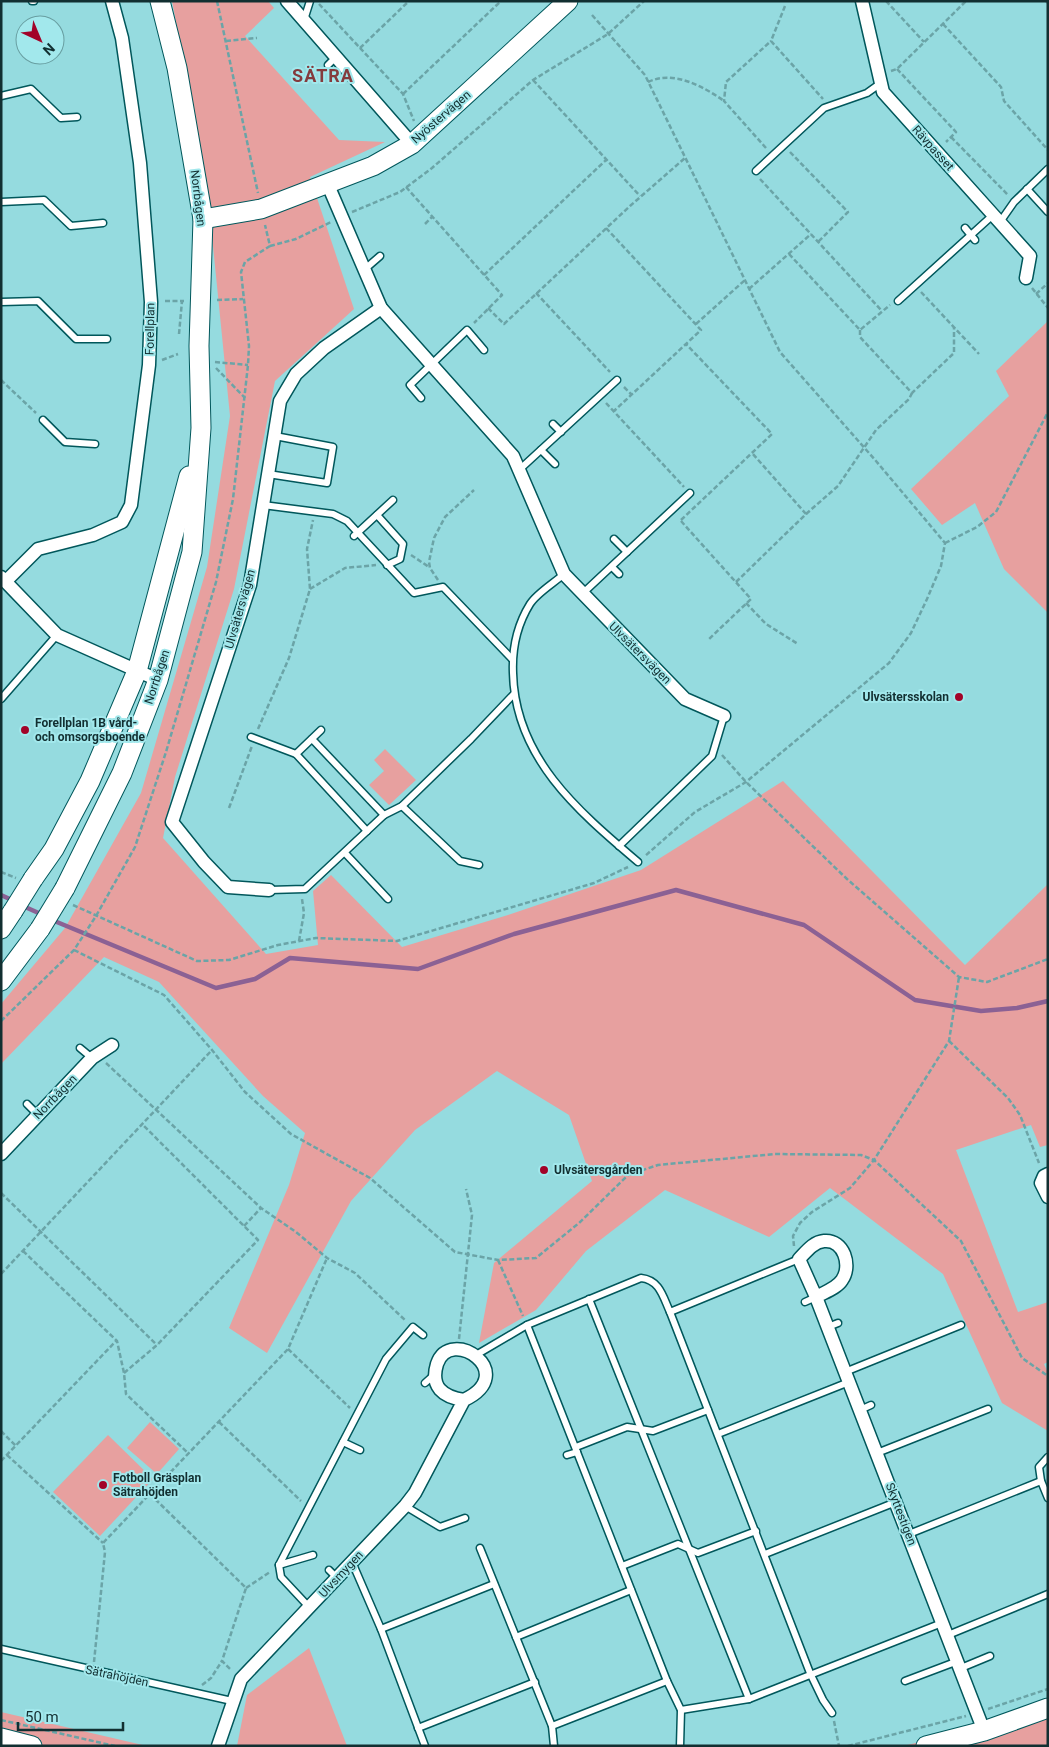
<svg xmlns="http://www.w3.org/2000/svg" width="1049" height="1747" viewBox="0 0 1049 1747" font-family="Roboto,sans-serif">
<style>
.green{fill:#e7a09f}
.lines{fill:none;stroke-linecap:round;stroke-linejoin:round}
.stream{stroke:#8b6194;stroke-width:4.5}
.lane-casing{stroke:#01575b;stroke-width:9}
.street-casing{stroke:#01575b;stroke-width:15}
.secondary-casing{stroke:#01575b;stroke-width:21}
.path{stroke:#6ba4a7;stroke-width:2.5;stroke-dasharray:5 2.5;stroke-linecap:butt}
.lane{stroke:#fff;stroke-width:6}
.street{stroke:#fff;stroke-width:12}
.secondary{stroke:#fff;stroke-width:19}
.secondary-bridge-casing{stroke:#01575b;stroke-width:21;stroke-linecap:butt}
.secondary-bridge{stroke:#fff;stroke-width:19}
.poi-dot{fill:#a20328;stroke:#a2e8ec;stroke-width:2}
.labels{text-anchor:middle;stroke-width:4;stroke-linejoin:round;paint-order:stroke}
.street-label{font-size:12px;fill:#122f31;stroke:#a2e8ec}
.poi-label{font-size:12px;font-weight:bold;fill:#122f31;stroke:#a2e8ec;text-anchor:start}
.district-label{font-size:18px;font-weight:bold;letter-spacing:1px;fill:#843b3d;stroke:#a2e8ec}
</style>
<rect width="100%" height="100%" fill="#95dbdf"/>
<g class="green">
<path d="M 172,1 L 268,1 L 274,8 L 245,36 L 339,140 L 385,142 L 310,177 L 354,309 L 275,381 L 234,589 L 175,777 L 163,838 L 266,954 L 318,945 L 313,891 L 331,875 L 402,947 L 508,915 L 641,870 L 783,781 L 965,965 L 1048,884 L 1048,1145 L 1040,1147 L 1031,1125 L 956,1150 L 1018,1312 L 1048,1302 L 1048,1362 L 1044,1364 L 1048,1373 L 1048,1431 L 1002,1403 L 943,1274 L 830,1188 L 769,1237 L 665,1190 L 586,1251 L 536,1310 L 479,1343 L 494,1263 L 592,1181 L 569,1115 L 497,1071 L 415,1130 L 351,1201 L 267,1353 L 229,1328 L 289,1185 L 305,1133 L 263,1096 L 159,982 L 104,957 L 1,1064 L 1,1004 L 65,928 L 141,793 L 207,567 L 230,416 L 209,206 L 211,208 Z"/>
<path d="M 1048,321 L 1048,613 L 1004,569 L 975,503 L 942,525 L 911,489 L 1009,396 L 996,371 Z"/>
<path d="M 385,749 L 416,780 L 389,805 L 369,785 L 384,771 L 374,760 Z"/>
<path d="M 150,1422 L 179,1449 L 157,1474 L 127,1448 Z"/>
<path d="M 108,1435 L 153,1479 L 100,1536 L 53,1492 Z"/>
<path d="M 309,1648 L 347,1746 L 237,1746 L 247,1695 Z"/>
<path d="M 1048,1703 L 1048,1746 L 903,1746 L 992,1725 Z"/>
<path d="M 1,1712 L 147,1746 L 1,1746 Z"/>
</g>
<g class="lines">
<g class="stream">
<path d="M 1,895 L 14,901"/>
<path d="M 23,906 L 43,915"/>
<path d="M 52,920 L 216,988 L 255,979 L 290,958 L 418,969 L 514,934 L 676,890 L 804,925 L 915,1000 L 981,1011 L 1017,1008 L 1048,1001"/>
</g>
<defs>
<g id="lane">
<path d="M 32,1 L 34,1"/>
<path d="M 304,20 L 310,1"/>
<path d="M 328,65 L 336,57"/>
<path d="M 1,96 L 31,89 L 61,118 L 77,117"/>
<path d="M 756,171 L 824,108 L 867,93 L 881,83"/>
<path d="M 1027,189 L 1048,212"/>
<path d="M 1,202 L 44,200 L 71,226 L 103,223"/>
<path d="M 1000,222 L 1014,202 L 1048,169"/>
<path d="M 965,228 L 975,240"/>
<path d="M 365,269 L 380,256"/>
<path d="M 898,301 L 993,215"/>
<path d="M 1,302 L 38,301 L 76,339 L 107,339"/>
<path d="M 421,398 L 410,385 L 467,330 L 484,350"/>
<path d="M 43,420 L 65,442 L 95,444"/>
<path d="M 553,424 L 561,432"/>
<path d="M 541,450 L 555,464"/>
<path d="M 519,470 L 617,380"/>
<path d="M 268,474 L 327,483 L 333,447 L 275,436"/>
<path d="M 263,505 L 333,514 L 347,521 L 414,593 L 443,587 L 512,659"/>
<path d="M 377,515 L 403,544 L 400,559 L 387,565"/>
<path d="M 354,536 L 393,500"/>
<path d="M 614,539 L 627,552"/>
<path d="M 612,567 L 619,574"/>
<path d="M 564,574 C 554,583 537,593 530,604 C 517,625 512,649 513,673 C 515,758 578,811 638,862"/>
<path d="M 582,594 L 690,493"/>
<path d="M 1,699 L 57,635"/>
<path d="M 251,737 L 296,754 L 321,730"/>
<path d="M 312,739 L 384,815"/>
<path d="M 296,754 L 367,831"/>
<path d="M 402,806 L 460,861 L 479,865"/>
<path d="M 619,846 L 712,756 L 724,716"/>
<path d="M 345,853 L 388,899"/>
<path d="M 269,890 L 305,889 L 384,815 L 402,806 L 471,739 L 513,695"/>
<path d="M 80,1048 L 92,1058"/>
<path d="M 27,1104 L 38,1115"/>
<path d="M 589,1299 L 749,1699"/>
<path d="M 805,1302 L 816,1297"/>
<path d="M 670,1312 L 810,1673 L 823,1700 L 832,1713"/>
<path d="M 828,1327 L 838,1323"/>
<path d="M 476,1355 L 527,1325"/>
<path d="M 845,1372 L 961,1325"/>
<path d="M 425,1383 L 434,1375"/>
<path d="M 860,1410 L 871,1405"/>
<path d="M 718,1434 L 849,1382"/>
<path d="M 343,1442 L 360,1450"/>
<path d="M 576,1447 L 627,1427 L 653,1431 L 708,1410"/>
<path d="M 877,1453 L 988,1409"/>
<path d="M 567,1455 L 577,1452"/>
<path d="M 1048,1457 L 1039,1467 L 1041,1481 L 1048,1498"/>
<path d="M 405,1506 L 440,1527 L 465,1518"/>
<path d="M 909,1534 L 1041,1481"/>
<path d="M 480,1548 L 552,1726 L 554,1746"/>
<path d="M 765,1554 L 896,1502"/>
<path d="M 352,1562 L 381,1629 L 425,1746"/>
<path d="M 279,1565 L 313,1555"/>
<path d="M 622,1566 L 678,1544 L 698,1553 L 756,1531"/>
<path d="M 329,1570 L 337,1578"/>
<path d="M 309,1607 L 281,1577 L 279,1565 L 386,1359 L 413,1327 L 423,1335"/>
<path d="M 381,1629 L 494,1584"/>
<path d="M 948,1635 L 1048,1594"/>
<path d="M 516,1637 L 631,1590"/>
<path d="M 1,1649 L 232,1701"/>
<path d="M 961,1668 L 990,1656"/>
<path d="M 905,1681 L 958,1661"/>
<path d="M 681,1710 L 749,1699 L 942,1623"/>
<path d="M 552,1726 L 667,1681"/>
<path d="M 418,1728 L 535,1682"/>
<path d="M 680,1746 L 681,1710 L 667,1681 L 527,1325 L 641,1278 C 660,1280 663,1297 670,1312 L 799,1259"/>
</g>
<g id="street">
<path d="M 287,1 L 412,144"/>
<path d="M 862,1 L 883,92 L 1030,256 L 1026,278"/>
<path d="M 328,185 L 381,308 L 513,456 L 564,574 L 685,699 L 724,716"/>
<path d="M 1,577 L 57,635 L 158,680"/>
<path d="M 6,581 L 38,549 L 93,535 L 122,522 L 131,505 L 149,365 L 151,302 L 140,163 L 122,38 L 112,1"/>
<path d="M 269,890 L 228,887 L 204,862 L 172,822 L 250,585 L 280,401 L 296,374 L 324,348 L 381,308"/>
<path d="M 1,1154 L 92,1058 L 112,1045"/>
<path d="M 1048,1174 L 1044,1176 L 1041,1183 L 1048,1197"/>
<path d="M 816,1297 L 799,1259 C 806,1252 813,1242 824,1241 C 844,1239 852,1266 842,1280 C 837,1288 825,1292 816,1297 L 984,1731"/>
<path d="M 218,1746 L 241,1679 L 405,1506 L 415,1493 L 464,1400 C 521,1373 450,1325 437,1364 C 430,1387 443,1397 464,1400"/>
</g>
<g id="secondary">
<path d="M 203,219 L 261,209 L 373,166 L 412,144 L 568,1"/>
<path d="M 33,879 L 54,849 L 90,781 L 137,671 L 189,476"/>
<path d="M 65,888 L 122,773 L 158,680 L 192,552 L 201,428 L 199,346 L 203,219 L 177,68 L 160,1"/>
<path d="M 1,929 L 13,911"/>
<path d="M 1,981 L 40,929"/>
<path d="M 1,1738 L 32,1746"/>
<path d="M 926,1746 L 984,1731 L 1048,1708"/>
</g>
</defs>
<use href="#lane" class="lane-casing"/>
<use href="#street" class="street-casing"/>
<use href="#secondary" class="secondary-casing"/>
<g class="path">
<path d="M 217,1 L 258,193"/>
<path d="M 886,1 L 924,42"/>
<path d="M 1046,1 L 1048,3"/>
<path d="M 319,4 L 403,94 L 414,121"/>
<path d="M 785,6 L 771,41 L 823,99"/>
<path d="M 592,15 L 645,75 L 780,352 L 876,461 L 945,543 L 941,566 L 927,599 L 911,633 L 889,663 L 746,782 L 695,812 L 645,856"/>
<path d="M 943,24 L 1001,87 L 1004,101 L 1048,150"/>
<path d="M 226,41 L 257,38"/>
<path d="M 360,48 L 409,1"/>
<path d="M 897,69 L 956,132 L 946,142"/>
<path d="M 891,71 L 897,69 L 966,1"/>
<path d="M 533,80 L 640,196"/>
<path d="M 648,82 C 673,70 703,86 724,101"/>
<path d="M 403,94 L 501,1"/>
<path d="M 951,137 L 1008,195"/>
<path d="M 766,148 L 724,101 L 726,82 L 771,41"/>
<path d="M 790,152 L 848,212 L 818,242"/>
<path d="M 760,179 L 881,310"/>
<path d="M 406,187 L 502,295 L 474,323"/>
<path d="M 352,212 L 400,192 L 432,168 L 533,80 L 608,34 L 644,1"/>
<path d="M 425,224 L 432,217"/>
<path d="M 606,228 L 701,330 L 614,411"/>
<path d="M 270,246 L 296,239 L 331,222"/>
<path d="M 789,254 L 860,330 L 890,305"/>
<path d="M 484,275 L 606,160"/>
<path d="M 1032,288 L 1048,308"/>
<path d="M 749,289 L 811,234"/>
<path d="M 921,292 L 979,354"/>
<path d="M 536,293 L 610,372"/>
<path d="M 1036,294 L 1048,283"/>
<path d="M 217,300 L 243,299"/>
<path d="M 165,301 L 184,301"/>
<path d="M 488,308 L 504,324 L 630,206 L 685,158"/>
<path d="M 696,324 L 745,280"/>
<path d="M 860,330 L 860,337 L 912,393 L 954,353 L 954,327"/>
<path d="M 179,334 L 182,301"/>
<path d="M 162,360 L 178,354"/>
<path d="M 215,362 L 248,365"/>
<path d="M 216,368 L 245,398"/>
<path d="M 1,380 L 36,413"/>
<path d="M 624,387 L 632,395"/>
<path d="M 606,403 L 684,487"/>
<path d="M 806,514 L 838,486 L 876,430 L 909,399 L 912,393"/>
<path d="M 681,520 L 772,434 L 686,344"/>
<path d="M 681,521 L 751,599 L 708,640"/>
<path d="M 945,543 L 977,527 L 996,512 L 1048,412"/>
<path d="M 411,555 L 429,567"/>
<path d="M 438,580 L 430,568 L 429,562 L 434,538 L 445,517 L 474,490"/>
<path d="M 736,582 L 806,514 L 752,453"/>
<path d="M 310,589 L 345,568 L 376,565"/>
<path d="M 746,603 L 766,624 L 798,644"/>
<path d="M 258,729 L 289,658 L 310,589 L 307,549 L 313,520"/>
<path d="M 722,755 L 746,782 L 847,879 L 959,977 L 987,982 L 1048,959"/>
<path d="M 229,808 L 252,746"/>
<path d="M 1,872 L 16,878"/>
<path d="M 73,905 L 197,961 L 229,960 L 278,945 L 316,938 L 397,941 L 594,883 L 628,867"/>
<path d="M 299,941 L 304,913 L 302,899"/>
<path d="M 74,950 L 164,995 L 212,1050 L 245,1092 L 291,1134 L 370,1178 L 455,1252 L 498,1260 L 536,1258 L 579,1223 L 628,1175 L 658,1165 L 775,1154 L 861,1155 L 874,1160 L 961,1241 L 1022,1358 L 1048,1376"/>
<path d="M 1,1021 L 74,950 L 96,916 L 135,847 L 166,752 L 216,582 L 233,499 L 248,365 L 249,346 L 241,272 L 245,262 L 270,246 L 265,225"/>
<path d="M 949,1041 L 1008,1098 L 1020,1115 L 1039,1163"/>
<path d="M 106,1063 L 261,1208 L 296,1232 L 327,1258 L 355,1273 L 406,1321"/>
<path d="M 1,1193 L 157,1345"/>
<path d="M 244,1226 L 261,1208"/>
<path d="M 794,1246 L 793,1236 L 800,1223 L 812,1212 L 850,1188 L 874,1160 L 949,1041 L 959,977"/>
<path d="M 23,1251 L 117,1341 L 124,1373 L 126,1394 L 189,1454"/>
<path d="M 498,1260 L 523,1316"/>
<path d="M 1,1274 L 212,1050"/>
<path d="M 459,1339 L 472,1215 L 466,1189"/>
<path d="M 288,1349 L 350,1408"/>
<path d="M 124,1373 L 157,1345 L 258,1240 L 143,1125"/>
<path d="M 219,1422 L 301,1501"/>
<path d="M 1,1431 L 16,1446"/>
<path d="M 7,1455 L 103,1543"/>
<path d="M 1,1461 L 116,1341"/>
<path d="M 150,1494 L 246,1588 L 222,1661 L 231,1670"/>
<path d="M 246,1588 L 270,1572"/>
<path d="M 94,1662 L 105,1552 L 103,1543 L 288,1349 L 327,1258"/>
<path d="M 202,1685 L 211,1678 L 222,1661"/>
<path d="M 988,1709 L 1048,1689"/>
<path d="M 1,1720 L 115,1746"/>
<path d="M 834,1721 L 839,1746"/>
<path d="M 848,1746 L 966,1716"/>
</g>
<use href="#lane" class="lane"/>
<use href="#street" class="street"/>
<use href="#secondary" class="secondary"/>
<defs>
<g id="secondary-bridge">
<path d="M 13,911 L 33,879"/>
<path d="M 40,929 L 65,888"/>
</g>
</defs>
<use href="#secondary-bridge" class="secondary-bridge-casing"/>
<use href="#secondary-bridge" class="secondary-bridge"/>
</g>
<g class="poi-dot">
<circle cx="959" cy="697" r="5"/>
<circle cx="25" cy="730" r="5"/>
<circle cx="544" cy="1170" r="5"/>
<circle cx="103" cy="1485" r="5"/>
</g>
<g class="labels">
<g class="street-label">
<text transform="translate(441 117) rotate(-41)" y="4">Nyöstervägen</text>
<text transform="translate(933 148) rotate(48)" y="4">Rävpasset</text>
<text transform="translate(198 198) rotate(83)" y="4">Norrbågen</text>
<text transform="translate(150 329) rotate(-89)" y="4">Forellplan</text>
<text transform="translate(240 609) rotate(-74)" y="4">Ulvsätersvägen</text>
<text transform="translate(640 653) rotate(45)" y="4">Ulvsätersvägen</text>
<text transform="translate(157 677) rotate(-72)" y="4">Norrbågen</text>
<text transform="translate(55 1097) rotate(-46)" y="4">Norrbågen</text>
<text transform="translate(901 1514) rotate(69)" y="4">Skyttestigen</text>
<text transform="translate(341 1574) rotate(-47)" y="4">Ulvsmygen</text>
<text transform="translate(117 1676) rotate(12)" y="4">Sätrahöjden</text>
</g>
<g class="poi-label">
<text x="949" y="701" text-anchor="end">Ulvsätersskolan</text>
<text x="35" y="727">Forellplan 1B vård-<tspan x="35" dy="14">och omsorgsboende</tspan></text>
<text x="554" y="1174">Ulvsätersgården</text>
<text x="113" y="1482">Fotboll Gräsplan<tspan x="113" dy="14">Sätrahöjden</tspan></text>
</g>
<g class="district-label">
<text x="323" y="82">SÄTRA</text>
</g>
</g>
<rect width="1049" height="1747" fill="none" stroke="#122f31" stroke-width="5"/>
<g transform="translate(40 40) rotate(136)"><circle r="24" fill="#a2e8ec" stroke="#689ea1"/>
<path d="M0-4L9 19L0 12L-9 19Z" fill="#a20328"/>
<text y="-8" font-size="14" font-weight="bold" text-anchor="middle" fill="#122f31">N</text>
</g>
<path d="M18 1722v8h105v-8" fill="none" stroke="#122f31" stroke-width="2.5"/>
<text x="25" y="1722" font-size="15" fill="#122f31" stroke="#a2e8ec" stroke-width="4" paint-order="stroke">50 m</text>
</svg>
